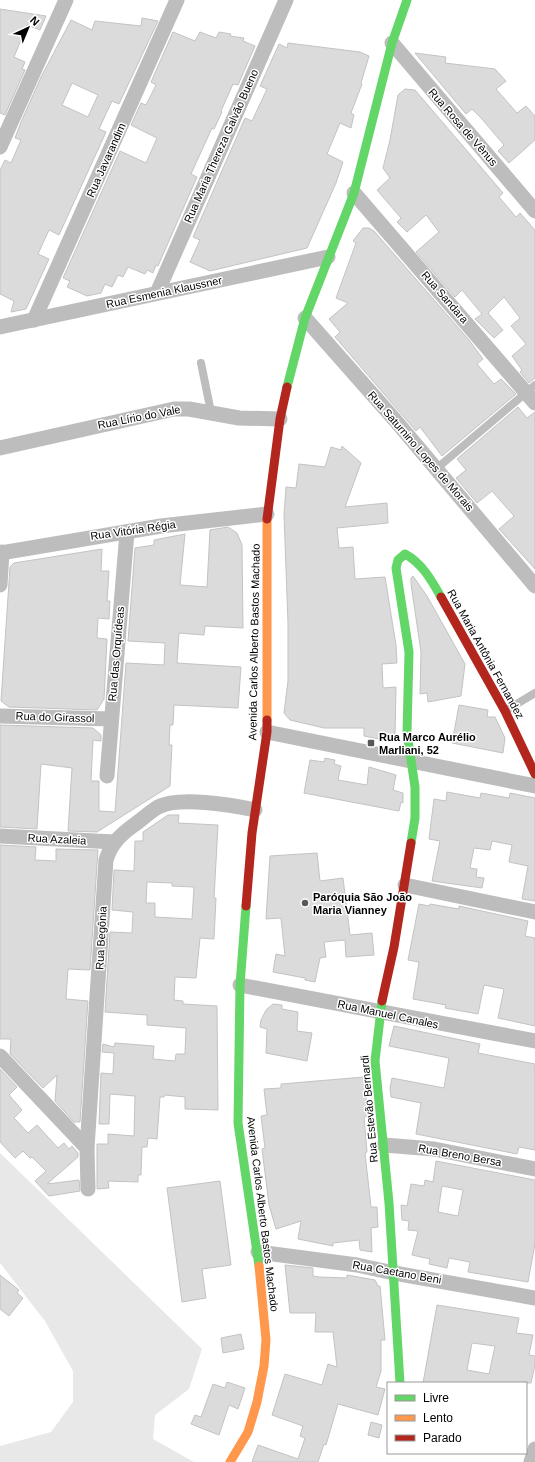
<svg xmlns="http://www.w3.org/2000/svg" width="535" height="1462" viewBox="0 0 535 1462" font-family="Helvetica,sans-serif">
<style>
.green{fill:#e8e8e8}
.building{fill:#dbdbdb;stroke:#c3c3c3;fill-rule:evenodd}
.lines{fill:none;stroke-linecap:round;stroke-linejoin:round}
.lane{stroke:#bdbdbd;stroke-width:8}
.street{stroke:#bdbdbd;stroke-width:15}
.fast{stroke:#63d668;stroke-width:9}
.slow{stroke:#ff974d;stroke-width:9}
.jam{stroke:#b3261e;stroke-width:9}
.poi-dot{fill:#595959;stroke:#fff;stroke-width:1.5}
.labels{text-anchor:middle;stroke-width:3;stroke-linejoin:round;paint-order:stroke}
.street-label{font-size:11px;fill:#000;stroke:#fff}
.poi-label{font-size:11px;font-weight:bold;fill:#000;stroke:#fff;text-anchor:start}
</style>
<rect width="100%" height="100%" fill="#fff"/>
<path class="green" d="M 0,1153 L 202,1349 L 189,1389 L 155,1415 L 153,1439 L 194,1462 L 0,1462 L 0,1446 L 51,1432 L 73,1402 L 73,1371 L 45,1321 L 0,1263 Z"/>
<g class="building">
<path d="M 0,9 L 46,16 L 40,30 L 27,25 L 14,57 L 25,62 L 22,69 L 25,70 L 5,115 L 0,113 Z"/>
<path d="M 142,18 L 158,21 L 119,104 L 112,101 L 99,129 L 106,132 L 59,235 L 49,230 L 38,254 L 49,259 L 26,309 L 11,312 L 14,301 L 0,294 L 0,170 L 5,160 L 11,163 L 21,140 L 15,138 L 21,122 L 41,77 L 71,20 L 92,30 L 95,21 L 141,26 ZM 72,83 L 98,95 L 88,117 L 62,105 Z"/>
<path d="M 173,32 L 195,41 L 200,32 L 216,38 L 219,32 L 231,34 L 230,36 L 244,38 L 243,41 L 255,46 L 238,85 L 233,84 L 221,111 L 222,112 L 214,129 L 212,128 L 191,174 L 197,177 L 158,266 L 156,265 L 153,273 L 147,270 L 145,274 L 128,267 L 123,277 L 118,275 L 112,287 L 105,284 L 101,293 L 87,296 L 67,287 L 70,281 L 63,278 L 120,151 L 146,163 L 157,138 L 131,125 L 141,103 L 146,105 L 156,85 L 151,82 Z"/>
<path d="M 288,43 L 360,52 L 369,56 L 361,83 L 362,84 L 351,113 L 354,115 L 351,128 L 340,123 L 327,154 L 343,162 L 336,183 L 307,248 L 210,271 L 190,262 L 200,240 L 193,237 L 245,118 L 252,121 L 267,89 L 260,86 L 279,44 L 287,48 Z"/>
<path d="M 415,53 L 446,57 L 445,63 L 495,69 L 506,81 L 496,89 L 517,113 L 526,106 L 535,116 L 535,140 L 509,163 L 498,151 L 504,145 L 482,119 L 472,109 L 466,114 Z"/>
<path d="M 405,89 L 415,90 L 503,193 L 499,197 L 516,217 L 520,213 L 535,230 L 535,378 L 529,383 L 520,372 L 522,370 L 512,356 L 526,344 L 511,326 L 520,318 L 504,297 L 488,313 L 503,330 L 494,338 L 475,319 L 482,314 L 462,290 L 455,297 L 416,252 L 439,232 L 426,215 L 407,232 L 397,222 L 401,218 L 377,190 L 390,178 L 383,168 L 390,140 L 398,95 Z"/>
<path d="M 363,228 L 369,228 L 374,231 L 469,340 L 483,359 L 477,364 L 494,384 L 501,379 L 516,394 L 442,456 L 420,427 L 416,431 L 335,337 L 340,332 L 329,319 L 348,303 L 336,298 L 356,243 L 353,241 Z"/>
<path d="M 518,407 L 527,418 L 535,412 L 535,569 L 499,529 L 514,516 L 492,491 L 477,503 L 456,478 L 466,470 L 457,459 Z"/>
<path d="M 342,446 L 361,463 L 345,507 L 387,503 L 388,523 L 337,528 L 339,548 L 353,547 L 355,579 L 385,577 L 396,645 L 397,663 L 382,664 L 383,688 L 396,687 L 395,736 L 389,741 L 364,736 L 364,728 L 324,728 L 290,720 L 284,713 L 288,681 L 288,623 L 284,514 L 286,487 L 296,488 L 299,464 L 325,467 L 331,447 L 341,450 Z"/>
<path d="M 228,527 L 237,533 L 242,545 L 243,628 L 205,626 L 204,635 L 179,633 L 177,663 L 241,667 L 238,708 L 174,705 L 173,725 L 170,725 L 169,745 L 172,745 L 170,786 L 97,832 L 68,831 L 72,768 L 41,764 L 37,829 L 0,827 L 0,725 L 93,728 L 101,735 L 101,741 L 93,740 L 91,781 L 99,781 L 99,811 L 115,812 L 126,663 L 164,665 L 165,643 L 128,641 L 135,548 L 154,545 L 154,540 L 185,534 L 180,585 L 207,587 L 210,530 Z"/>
<path d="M 102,549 L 101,571 L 109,571 L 107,601 L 110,601 L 109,619 L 98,618 L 97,638 L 107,639 L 104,699 L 97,710 L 9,707 L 1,701 L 10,567 L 14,563 Z"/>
<path d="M 413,576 L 427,596 L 465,664 L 461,696 L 428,702 L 427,693 L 420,694 L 421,652 L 411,584 L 411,578 Z"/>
<path d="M 459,705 L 488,710 L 487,717 L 495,717 L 505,738 L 503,753 L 452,743 Z"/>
<path d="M 325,758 L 335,760 L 334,764 L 341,766 L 338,780 L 367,785 L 369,767 L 396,775 L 393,790 L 403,793 L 403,803 L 401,802 L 399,811 L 304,793 L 310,760 L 324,762 Z"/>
<path d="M 447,792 L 480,798 L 481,793 L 509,798 L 510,793 L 535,798 L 535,901 L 522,899 L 528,866 L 509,862 L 512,845 L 492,841 L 490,850 L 474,848 L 470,868 L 477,869 L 476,877 L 484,878 L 482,888 L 432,881 L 440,841 L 429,839 L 434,799 L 446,801 Z"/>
<path d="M 168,815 L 179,815 L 178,823 L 218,825 L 214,898 L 216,898 L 214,939 L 200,938 L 196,978 L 175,977 L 174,1000 L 183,1001 L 183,1004 L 217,1006 L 218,1110 L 185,1109 L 185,1097 L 165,1095 L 164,1097 L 160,1097 L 157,1139 L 148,1138 L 147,1147 L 142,1147 L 141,1175 L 138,1175 L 138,1182 L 108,1181 L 109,1188 L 97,1189 L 97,1144 L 108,1144 L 108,1134 L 134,1136 L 135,1096 L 110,1094 L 109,1124 L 99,1124 L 101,1073 L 113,1074 L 114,1053 L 102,1052 L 103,1044 L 114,1047 L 115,1043 L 154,1046 L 153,1059 L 175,1061 L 176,1054 L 185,1054 L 186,1028 L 147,1025 L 147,1015 L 105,1012 L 110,932 L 132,933 L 133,912 L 112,910 L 114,870 L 134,871 L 135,841 L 143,841 L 143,832 ZM 147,882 L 172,883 L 172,886 L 194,887 L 192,919 L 155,917 L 155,903 L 146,903 Z"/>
<path d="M 0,845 L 36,847 L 35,860 L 56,861 L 56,849 L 98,850 L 90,970 L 68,969 L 66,999 L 88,1001 L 80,1122 L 74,1122 L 55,1101 L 57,1075 L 43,1088 L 10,1054 L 11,1039 L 0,1039 Z"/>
<path d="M 317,853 L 320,881 L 343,878 L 350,935 L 372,933 L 374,955 L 346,957 L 345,940 L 324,942 L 326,957 L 320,958 L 315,982 L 305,980 L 305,978 L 273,972 L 276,954 L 285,956 L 281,918 L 266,919 L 270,856 Z"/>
<path d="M 419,904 L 429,906 L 430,904 L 459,909 L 459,906 L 528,921 L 525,936 L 535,938 L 535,1026 L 498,1018 L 504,989 L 484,985 L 478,1014 L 445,1008 L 446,1005 L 413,999 L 419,962 L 408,960 Z"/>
<path d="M 273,1004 L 282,1005 L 282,1009 L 298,1012 L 297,1031 L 312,1033 L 307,1061 L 266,1053 L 267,1029 L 260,1027 L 261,1020 L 266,1010 Z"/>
<path d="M 394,1026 L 480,1044 L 478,1053 L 535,1064 L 535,1150 L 519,1147 L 517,1154 L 416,1134 L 421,1103 L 391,1097 L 390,1088 L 392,1078 L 444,1088 L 449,1058 L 389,1046 Z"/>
<path d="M 0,1069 L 17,1087 L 9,1095 L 22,1110 L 14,1118 L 28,1133 L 37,1125 L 58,1148 L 64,1143 L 69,1149 L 72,1146 L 78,1153 L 78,1157 L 47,1184 L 79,1180 L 80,1191 L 49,1196 L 35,1181 L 46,1171 L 32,1157 L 30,1158 L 23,1151 L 15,1158 L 0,1142 Z"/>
<path d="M 364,1077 L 368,1116 L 364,1117 L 367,1152 L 365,1153 L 371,1207 L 377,1207 L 378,1227 L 371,1228 L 372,1252 L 360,1250 L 359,1240 L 333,1243 L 333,1246 L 298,1239 L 301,1221 L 276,1229 L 269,1205 L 262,1149 L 265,1148 L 261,1116 L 267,1115 L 264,1089 L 281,1088 L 281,1084 Z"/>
<path d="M 436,1161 L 535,1180 L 535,1244 L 528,1282 L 468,1272 L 470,1262 L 449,1258 L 447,1268 L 429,1264 L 430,1259 L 412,1255 L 418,1231 L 408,1230 L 409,1221 L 402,1220 L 401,1205 L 407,1206 L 411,1184 L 424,1186 L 425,1180 L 433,1182 ZM 442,1186 L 463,1190 L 458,1216 L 438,1212 Z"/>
<path d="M 220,1181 L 231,1265 L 202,1269 L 206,1298 L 182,1302 L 167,1188 Z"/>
<path d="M 285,1265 L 313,1268 L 313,1276 L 319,1277 L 347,1278 L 347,1275 L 375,1280 L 378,1286 L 380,1286 L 385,1340 L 381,1340 L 381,1371 L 376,1387 L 385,1389 L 378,1415 L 338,1404 L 326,1445 L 324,1444 L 318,1462 L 252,1462 L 258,1445 L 298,1459 L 305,1438 L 300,1436 L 303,1426 L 272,1415 L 285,1374 L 322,1385 L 328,1364 L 337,1367 L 333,1332 L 315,1332 L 316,1313 L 290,1313 Z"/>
<path d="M 0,1275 L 19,1290 L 17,1293 L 23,1298 L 9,1316 L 0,1309 Z"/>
<path d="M 437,1305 L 519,1318 L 516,1333 L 533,1335 L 529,1355 L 535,1356 L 535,1365 L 531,1383 L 423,1383 ZM 472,1343 L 495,1346 L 489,1374 L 467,1370 Z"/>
<path d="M 241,1334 L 244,1349 L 223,1353 L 221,1338 Z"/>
<path d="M 227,1382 L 245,1388 L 238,1409 L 229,1405 L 219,1435 L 191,1424 L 195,1415 L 201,1417 L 213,1384 L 225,1388 Z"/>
<path d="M 371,1422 L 382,1425 L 379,1438 L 368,1435 Z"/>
</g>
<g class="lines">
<g class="lane">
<path d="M 201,363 L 211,412"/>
<path d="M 436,469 L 535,385"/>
<path d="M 505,711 L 535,693"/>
</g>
<g class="street">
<path d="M 392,43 L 535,211"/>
<path d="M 0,147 L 66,0"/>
<path d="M 354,193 L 535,403"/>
<path d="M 157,293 L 286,0"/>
<path d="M 305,318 L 395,420 L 535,586"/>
<path d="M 34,320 L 177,0"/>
<path d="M 0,327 L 328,257"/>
<path d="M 0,448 L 174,409 L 189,409 L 239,418 L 280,419"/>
<path d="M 0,553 L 161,526 L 267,514"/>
<path d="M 0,585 L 2,552"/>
<path d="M 0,716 L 111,719"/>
<path d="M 267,732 L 535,786"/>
<path d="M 107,776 L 127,532"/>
<path d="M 0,836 L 114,842"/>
<path d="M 405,885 L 535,912"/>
<path d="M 240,985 L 535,1041"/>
<path d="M 0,1056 L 87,1148"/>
<path d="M 384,1145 L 434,1149 L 535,1169"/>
<path d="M 88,1189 L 87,1148 L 106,860 C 111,844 120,835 134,825 C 142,819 150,812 158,807 C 179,796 232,805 255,810"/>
<path d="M 258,1252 L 357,1265 L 394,1273 L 535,1298"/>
<path d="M 531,1462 L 535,1449"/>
</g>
<g class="fast">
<path d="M 287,387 L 305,318 L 354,193 L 392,43 L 407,0"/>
<path d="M 411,843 L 415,818 L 415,787 L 407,733 L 409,652 L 396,568 L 398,560 L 405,554 C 422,563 432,581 441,597"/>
<path d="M 246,906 L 240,985 L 238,1123 L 259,1266"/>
<path d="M 382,1001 L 375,1061 L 389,1203 L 400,1383"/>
</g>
<g class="slow">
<path d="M 267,519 L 267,720"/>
<path d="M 230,1462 L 248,1432 L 257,1402 L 264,1366 L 266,1340 L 259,1266"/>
</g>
<g class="jam">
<path d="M 267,519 L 280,419 L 287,387"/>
<path d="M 441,597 L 505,711 L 535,774"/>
<path d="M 246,906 L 252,833 L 267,732 L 267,720"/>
<path d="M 382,1001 L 394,947 L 411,843"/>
</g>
</g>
<g class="poi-dot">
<rect x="367" y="739" width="8" height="8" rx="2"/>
<circle cx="305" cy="903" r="4"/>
</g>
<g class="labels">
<g class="street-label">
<text transform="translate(463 127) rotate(49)" y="4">Rua Rosa de Vênus</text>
<text transform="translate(221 146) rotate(-66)" y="4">Rua Maria Thereza Galvão Bueno</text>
<text transform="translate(106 160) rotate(-66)" y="4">Rua Javarandim</text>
<text transform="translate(164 292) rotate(-12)" y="4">Rua Esmenia Klaussner</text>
<text transform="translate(445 297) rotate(49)" y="4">Rua Sandara</text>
<text transform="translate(139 417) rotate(-11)" y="4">Rua Lírio do Vale</text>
<text transform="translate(421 451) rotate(49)" y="4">Rua Saturnino Lopes de Morais</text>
<text transform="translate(133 530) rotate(-8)" y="4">Rua Vitória Régia</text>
<text transform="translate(254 642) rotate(-89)" y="4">Avenida Carlos Alberto Bastos Machado</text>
<text transform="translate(116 654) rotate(-85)" y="4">Rua das Orquídeas</text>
<text transform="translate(486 654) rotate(61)" y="4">Rua Maria Antônia Fernandez</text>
<text transform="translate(55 717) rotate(2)" y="4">Rua do Girassol</text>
<text transform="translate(57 839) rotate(3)" y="4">Rua Azaleia</text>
<text transform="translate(101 938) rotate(-87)" y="4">Rua Begônia</text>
<text transform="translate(388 1014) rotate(12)" y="4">Rua Manuel Canales</text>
<text transform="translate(369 1109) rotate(-95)" y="4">Rua Estevão Bernardi</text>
<text transform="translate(460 1155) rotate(10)" y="4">Rua Breno Bersa</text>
<text transform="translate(263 1214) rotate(83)" y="4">Avenida Carlos Alberto Bastos Machado</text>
<text transform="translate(397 1272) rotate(10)" y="4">Rua Caetano Beni</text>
</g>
<g class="poi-label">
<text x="379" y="741">Rua Marco Aurélio<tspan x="379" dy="13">Marliani, 52</tspan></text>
<text x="313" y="901">Paróquia São João<tspan x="313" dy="13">Maria Vianney</tspan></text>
</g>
</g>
<rect x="387" y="1382" width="140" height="72" fill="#ffffff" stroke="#999999"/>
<rect x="395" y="1395" width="20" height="6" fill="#63d668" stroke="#999999"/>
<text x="423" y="1402" font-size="12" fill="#000000">Livre</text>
<rect x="395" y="1415" width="20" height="6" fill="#ff974d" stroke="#999999"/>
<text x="423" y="1422" font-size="12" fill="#000000">Lento</text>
<rect x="395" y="1435" width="20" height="6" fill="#b3261e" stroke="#999999"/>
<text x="423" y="1442" font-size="12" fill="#000000">Parado</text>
<g transform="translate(28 28) rotate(44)" stroke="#ffffff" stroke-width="3" paint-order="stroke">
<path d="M0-3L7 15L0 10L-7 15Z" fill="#000000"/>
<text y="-6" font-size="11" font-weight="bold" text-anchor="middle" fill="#000000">N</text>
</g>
</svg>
